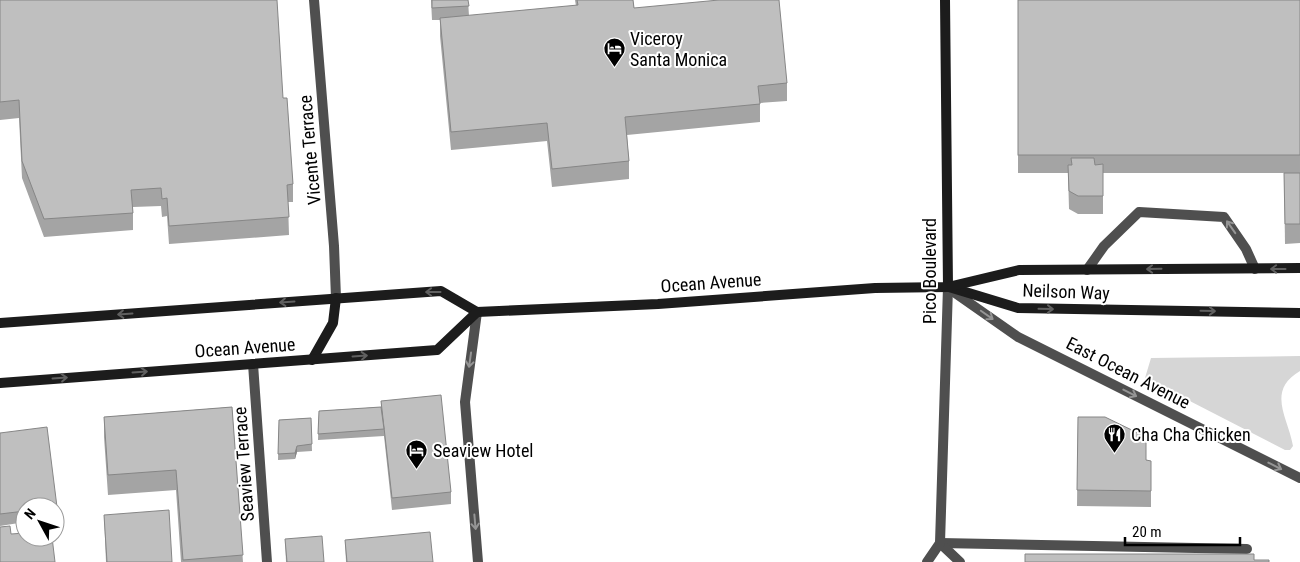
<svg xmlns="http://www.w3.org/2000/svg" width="1300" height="562" viewBox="0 0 1300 562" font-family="'Roboto Condensed',sans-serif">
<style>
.green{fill:#d6d6d6}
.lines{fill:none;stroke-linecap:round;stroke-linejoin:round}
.service{stroke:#4f4f4f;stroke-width:10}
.minor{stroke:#4f4f4f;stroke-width:10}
.tertiary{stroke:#4f4f4f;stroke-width:10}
.secondary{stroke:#1c1c1c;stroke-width:10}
.wall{fill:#a4a4a4}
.shaded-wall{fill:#868686}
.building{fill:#bfbfbf;stroke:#868686}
.oneway{stroke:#959595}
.oneway2{stroke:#606060}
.labels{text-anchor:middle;stroke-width:4;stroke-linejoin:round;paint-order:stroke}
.poi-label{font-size:18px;fill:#000;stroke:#fff;text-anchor:start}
.street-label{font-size:18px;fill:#000;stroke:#fff}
</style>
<rect width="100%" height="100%" fill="#fff"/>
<path class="green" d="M 1300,356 L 1300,371 C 1266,391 1288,417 1293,446 L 1290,450 L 1285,450 L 1145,378 L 1151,358 Z"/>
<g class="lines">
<g class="service">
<path d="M 314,0 L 334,246 L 336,298"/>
<path d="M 1087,270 L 1104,246 L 1139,212 L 1224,217 L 1246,249 L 1255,269"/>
<path d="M 253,364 L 267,562"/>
<path d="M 940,543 L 1247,549"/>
</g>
<path class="minor" d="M 477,312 L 465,402 L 478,562"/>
<g class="tertiary">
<path d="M 948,288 L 1018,337 L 1300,478"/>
<path d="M 940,543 L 960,562"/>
<path d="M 927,562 L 940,543 L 948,287"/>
</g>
<g class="secondary">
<path d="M 945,0 L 948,287"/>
<path d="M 949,287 L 1018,308 L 1300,313"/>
<path d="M 0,323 L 441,291 L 477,312 L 658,304 L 875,288 L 948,287 L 1019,270 L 1300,268"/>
<path d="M 312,360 L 333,323 L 336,298"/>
<path d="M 0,383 L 437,350 L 477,312"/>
</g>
</g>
<g class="wall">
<path d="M 0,0 L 283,98 L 293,184 L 293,202 L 288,202 L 289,235 L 169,244 L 167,216 L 162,217 L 161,206 L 133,207 L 133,230 L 44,237 L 22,178 L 19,118 L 0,120 Z"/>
<path d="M 431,0 L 468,0 L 469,16 L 576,6 L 575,0 L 633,0 L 634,8 L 787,83 L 787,101 L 760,103 L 760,122 L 627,135 L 629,161 L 629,179 L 552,187 L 547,141 L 451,150 L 440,36 L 440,20 L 432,20 Z"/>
<path d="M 1018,0 L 1300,0 L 1300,173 L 1103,173 L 1103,214 L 1078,214 L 1069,209 L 1068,173 L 1018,173 Z"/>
<path d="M 1284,173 L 1300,173 L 1300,243 L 1285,244 Z"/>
<path d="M 381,401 L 451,492 L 451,504 L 392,510 L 384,436 L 318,440 L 319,411 L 381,407 Z"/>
<path d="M 232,407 L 243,562 L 181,562 L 176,490 L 108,495 L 104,437 L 104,417 Z"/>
<path d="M 1078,417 L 1146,460 L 1151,461 L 1151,507 L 1077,506 Z"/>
<path d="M 311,418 L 312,451 L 297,452 L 295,459 L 278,460 L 279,420 Z"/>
<path d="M 0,433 L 57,507 L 57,519 L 55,519 L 55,507 L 25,507 L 25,522 L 0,526 Z"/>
<path d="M 104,515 L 172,562 L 106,562 Z"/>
<path d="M 285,539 L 324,562 L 286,562 Z"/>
<path d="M 345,540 L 433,562 L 346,562 Z"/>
</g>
<path class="shaded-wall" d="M 297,446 L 297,452 L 295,459 L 295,453 Z"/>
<g class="building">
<path d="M 0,0 L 277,0 L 283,98 L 287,98 L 293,184 L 287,185 L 289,217 L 169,226 L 167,198 L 162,199 L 161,188 L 131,190 L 133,213 L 44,219 L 22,161 L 19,100 L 0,102 Z"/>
<path d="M 432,0 L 468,0 L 469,6 L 432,8 Z"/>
<path d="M 577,0 L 633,0 L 634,8 L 719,0 L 779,0 L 787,83 L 758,86 L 760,104 L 625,117 L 629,161 L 552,169 L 547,123 L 451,132 L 440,18 L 578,5 Z"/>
<rect x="1018" y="0" width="282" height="155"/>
<path d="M 1071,158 L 1094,158 L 1095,165 L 1103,164 L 1103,196 L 1078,196 L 1069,191 L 1068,165 L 1072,165 Z"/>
<path d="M 1284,173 L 1300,173 L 1300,224 L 1285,224 Z"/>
<path d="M 441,395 L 451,492 L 392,498 L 381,401 Z"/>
<path d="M 232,407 L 243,555 L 183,560 L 176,470 L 108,475 L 104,417 Z"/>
<path d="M 381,407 L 384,429 L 318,434 L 319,411 Z"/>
<path d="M 1078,417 L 1105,417 L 1142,435 L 1142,437 L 1146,437 L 1146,460 L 1151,461 L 1151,491 L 1077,490 Z"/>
<path d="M 311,418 L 312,444 L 297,446 L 295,453 L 278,454 L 279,420 Z"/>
<path d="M 47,427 L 57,507 L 25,507 L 25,511 L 0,514 L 0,433 Z"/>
<path d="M 169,510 L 172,562 L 107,562 L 104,515 Z"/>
<path d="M 10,526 L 11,534 L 25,533 L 25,537 L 52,537 L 55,562 L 0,562 L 0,527 Z"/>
<path d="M 430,532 L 433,562 L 347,562 L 345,540 Z"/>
<path d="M 322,536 L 324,562 L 287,562 L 285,539 Z"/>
<path d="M 1025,554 L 1254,554 L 1254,560 L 1269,560 L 1269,562 L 1025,562 Z"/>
</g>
<defs><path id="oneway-shaft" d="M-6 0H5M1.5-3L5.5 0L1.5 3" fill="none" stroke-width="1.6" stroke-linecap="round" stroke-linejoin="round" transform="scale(1.25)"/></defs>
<g class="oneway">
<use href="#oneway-shaft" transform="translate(1231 227) rotate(-125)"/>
<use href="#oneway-shaft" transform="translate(987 315) rotate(35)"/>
<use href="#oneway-shaft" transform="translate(470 360) rotate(98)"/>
<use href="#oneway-shaft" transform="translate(1130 393) rotate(27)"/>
<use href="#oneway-shaft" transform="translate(1275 466) rotate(27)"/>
<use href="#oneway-shaft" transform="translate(475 522) rotate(85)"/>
</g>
<g class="oneway2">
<use href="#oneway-shaft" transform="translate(1154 269) rotate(179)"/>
<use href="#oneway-shaft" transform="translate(1278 269) rotate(180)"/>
<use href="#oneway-shaft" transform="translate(433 292) rotate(-180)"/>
<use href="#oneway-shaft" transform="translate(287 302) rotate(176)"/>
<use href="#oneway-shaft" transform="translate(1046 309) rotate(1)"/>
<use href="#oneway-shaft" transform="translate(1208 311) rotate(1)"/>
<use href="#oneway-shaft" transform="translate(125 314) rotate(176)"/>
<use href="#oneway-shaft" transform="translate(360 356) rotate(-4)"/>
<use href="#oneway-shaft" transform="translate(140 372) rotate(-4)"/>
<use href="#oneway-shaft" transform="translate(60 378) rotate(-4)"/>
</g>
<defs>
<symbol id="hotel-pin" viewBox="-11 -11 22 30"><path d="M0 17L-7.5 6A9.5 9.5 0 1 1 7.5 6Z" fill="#000" stroke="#fff"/><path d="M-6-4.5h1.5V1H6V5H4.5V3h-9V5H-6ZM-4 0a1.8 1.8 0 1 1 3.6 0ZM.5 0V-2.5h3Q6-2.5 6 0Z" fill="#fff"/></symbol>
<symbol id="restaurant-pin" viewBox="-11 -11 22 30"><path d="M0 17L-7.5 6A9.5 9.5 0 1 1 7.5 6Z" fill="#000" stroke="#fff"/><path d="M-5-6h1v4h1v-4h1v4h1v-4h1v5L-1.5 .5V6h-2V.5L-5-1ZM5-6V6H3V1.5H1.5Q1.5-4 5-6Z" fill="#fff"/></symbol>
</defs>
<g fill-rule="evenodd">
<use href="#hotel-pin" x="602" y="36" width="25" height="34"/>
<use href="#restaurant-pin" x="1102" y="422" width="25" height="34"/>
<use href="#hotel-pin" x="404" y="438" width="25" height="34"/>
</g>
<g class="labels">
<g class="poi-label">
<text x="630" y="45">Viceroy<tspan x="630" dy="21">Santa Monica</tspan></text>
<text x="1131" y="441">Cha Cha Chicken</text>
<text x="433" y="457">Seaview Hotel</text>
</g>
<g class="street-label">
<text transform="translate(310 150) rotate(-95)" y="6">Vicente Terrace</text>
<text transform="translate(930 271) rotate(-90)" y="6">Pico Boulevard</text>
<text transform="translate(711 283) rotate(-4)" y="6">Ocean Avenue</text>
<text transform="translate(1066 292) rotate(2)" y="6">Neilson Way</text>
<text transform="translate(245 348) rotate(-4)" y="6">Ocean Avenue</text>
<text transform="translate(1128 373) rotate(27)" y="6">East Ocean Avenue</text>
<text transform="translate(244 464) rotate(-94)" y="6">Seaview Terrace</text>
</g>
</g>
<g transform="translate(40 522) rotate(310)"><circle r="24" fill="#ffffff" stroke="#999999"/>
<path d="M0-4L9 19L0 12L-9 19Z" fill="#000000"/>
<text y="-8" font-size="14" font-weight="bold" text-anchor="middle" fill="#000000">N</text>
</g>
<path d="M1125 537v8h115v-8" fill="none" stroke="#000000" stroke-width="2.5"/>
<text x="1132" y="537" font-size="15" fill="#000000" stroke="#ffffff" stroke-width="4" paint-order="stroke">20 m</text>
</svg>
